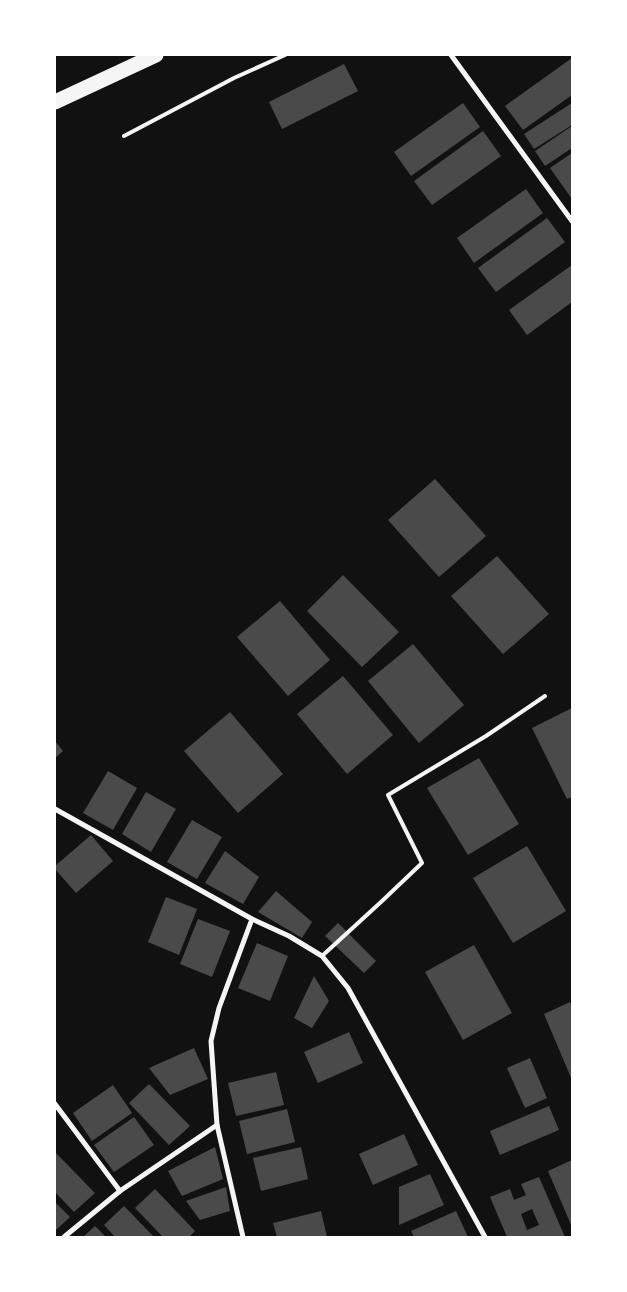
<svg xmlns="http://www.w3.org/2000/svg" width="627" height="1292" viewBox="0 0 627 1292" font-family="Karla,sans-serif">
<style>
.building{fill:#4a4a4a;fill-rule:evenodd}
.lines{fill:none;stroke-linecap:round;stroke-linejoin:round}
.service{stroke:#f5f5f5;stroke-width:4}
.minor{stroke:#f5f5f5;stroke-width:5}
.motorway{stroke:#f5f5f5;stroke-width:15}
</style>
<rect width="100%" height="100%" fill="#111"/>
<g class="building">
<path d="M 572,58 L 572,95 L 523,130 L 505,106 Z"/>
<path d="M 344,64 L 358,91 L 282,129 L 269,102 Z"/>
<path d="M 463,103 L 480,127 L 411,176 L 394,152 Z"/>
<path d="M 572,103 L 572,125 L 534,149 L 524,134 Z"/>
<path d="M 572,126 L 572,148 L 545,166 L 535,151 Z"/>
<path d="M 483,131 L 501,156 L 432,205 L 414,181 Z"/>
<path d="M 572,153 L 572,199 L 550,168 Z"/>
<path d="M 526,189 L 543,213 L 474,263 L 457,238 Z"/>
<path d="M 547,218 L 565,242 L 496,292 L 478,268 Z"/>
<path d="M 572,265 L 572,302 L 527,335 L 509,310 Z"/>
<path d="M 435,479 L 486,536 L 439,577 L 388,520 Z"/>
<path d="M 497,556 L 549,614 L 503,654 L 451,596 Z"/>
<path d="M 343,575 L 399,632 L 362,667 L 307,611 Z"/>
<path d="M 280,601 L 330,660 L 288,696 L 237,637 Z"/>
<path d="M 413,644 L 464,705 L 419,743 L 368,681 Z"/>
<path d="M 343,676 L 393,735 L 347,774 L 297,714 Z"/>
<path d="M 572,708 L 572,797 L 567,799 L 532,728 Z"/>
<path d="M 230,712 L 283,774 L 238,813 L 184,751 Z"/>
<path d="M 55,741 L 63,751 L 55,758 Z"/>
<path d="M 479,758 L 519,824 L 468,855 L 427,788 Z"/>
<path d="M 108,771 L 137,788 L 113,830 L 83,813 Z"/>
<path d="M 146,792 L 176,809 L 151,852 L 122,834 Z"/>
<path d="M 192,820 L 222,837 L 197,879 L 167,862 Z"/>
<path d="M 91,835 L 113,861 L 76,893 L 55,869 L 55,866 Z"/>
<path d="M 527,846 L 566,911 L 513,943 L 473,878 Z"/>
<path d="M 225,851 L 259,877 L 243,904 L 205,883 Z"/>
<path d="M 276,891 L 312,922 L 302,938 L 258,912 Z"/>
<path d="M 166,897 L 197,909 L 179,955 L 148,942 Z"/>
<path d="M 198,919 L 230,931 L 212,977 L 180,964 Z"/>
<path d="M 338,923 L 376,961 L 364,973 L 325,936 Z"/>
<path d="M 257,943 L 288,956 L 270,1001 L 238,988 Z"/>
<path d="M 474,945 L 512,1013 L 463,1040 L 425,972 Z"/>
<path d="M 314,976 L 329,1001 L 312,1028 L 294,1018 Z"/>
<path d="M 570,1002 L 572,1007 L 572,1080 L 544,1014 Z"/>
<path d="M 349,1032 L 363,1063 L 318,1083 L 304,1052 Z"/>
<path d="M 194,1048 L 208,1079 L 170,1095 L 149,1068 Z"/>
<path d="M 530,1058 L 547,1098 L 525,1108 L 507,1068 Z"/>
<path d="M 276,1072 L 284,1105 L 236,1116 L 228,1083 Z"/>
<path d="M 149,1084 L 190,1126 L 169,1145 L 129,1103 Z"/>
<path d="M 113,1085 L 132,1113 L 92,1141 L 73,1113 Z"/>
<path d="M 549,1106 L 559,1130 L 500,1155 L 490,1131 Z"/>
<path d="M 287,1109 L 295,1142 L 247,1154 L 239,1121 Z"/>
<path d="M 134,1117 L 154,1145 L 114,1172 L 94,1145 Z"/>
<path d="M 404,1134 L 418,1165 L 373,1185 L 359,1154 Z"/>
<path d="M 215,1147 L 223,1179 L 182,1196 L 168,1171 Z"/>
<path d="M 301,1147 L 308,1179 L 261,1191 L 253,1158 Z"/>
<path d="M 55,1152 L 95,1193 L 74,1212 L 55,1192 Z"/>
<path d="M 572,1160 L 572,1227 L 548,1171 Z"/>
<path d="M 430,1174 L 444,1205 L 399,1225 L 399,1187 Z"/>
<path d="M 539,1177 L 565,1237 L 507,1237 L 490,1197 L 510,1189 L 514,1200 L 526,1195 L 521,1184 ZM 532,1209 L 539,1225 L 527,1230 L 521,1214 Z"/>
<path d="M 226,1187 L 230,1211 L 200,1220 L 186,1201 Z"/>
<path d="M 155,1189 L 195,1231 L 189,1237 L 163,1237 L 135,1208 Z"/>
<path d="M 55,1202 L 70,1217 L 55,1231 Z"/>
<path d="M 124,1206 L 154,1237 L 115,1237 L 104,1225 Z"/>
<path d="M 321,1211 L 327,1237 L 277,1237 L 273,1223 Z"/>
<path d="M 456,1211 L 468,1237 L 414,1237 L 411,1231 Z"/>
<path d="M 95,1226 L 106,1237 L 83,1237 Z"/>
</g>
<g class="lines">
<g class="service">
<path d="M 124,136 L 234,78 L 285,55"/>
<path d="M 322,956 L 381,902 L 422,863 L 388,795 L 486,736 L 545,696"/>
</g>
<g class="minor">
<path d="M 451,55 L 572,221"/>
<path d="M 55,809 L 252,919 L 289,936 L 322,956 L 348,988 L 485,1237"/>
<path d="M 55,1104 L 120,1191"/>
<path d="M 64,1237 L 120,1191 L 217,1125"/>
<path d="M 243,1237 L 217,1125 L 211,1041 L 219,1008 L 252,919"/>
</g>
<path class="motorway" d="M 55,102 L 156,55"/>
</g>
<rect width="627" height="1292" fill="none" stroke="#ffffff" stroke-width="112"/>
</svg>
